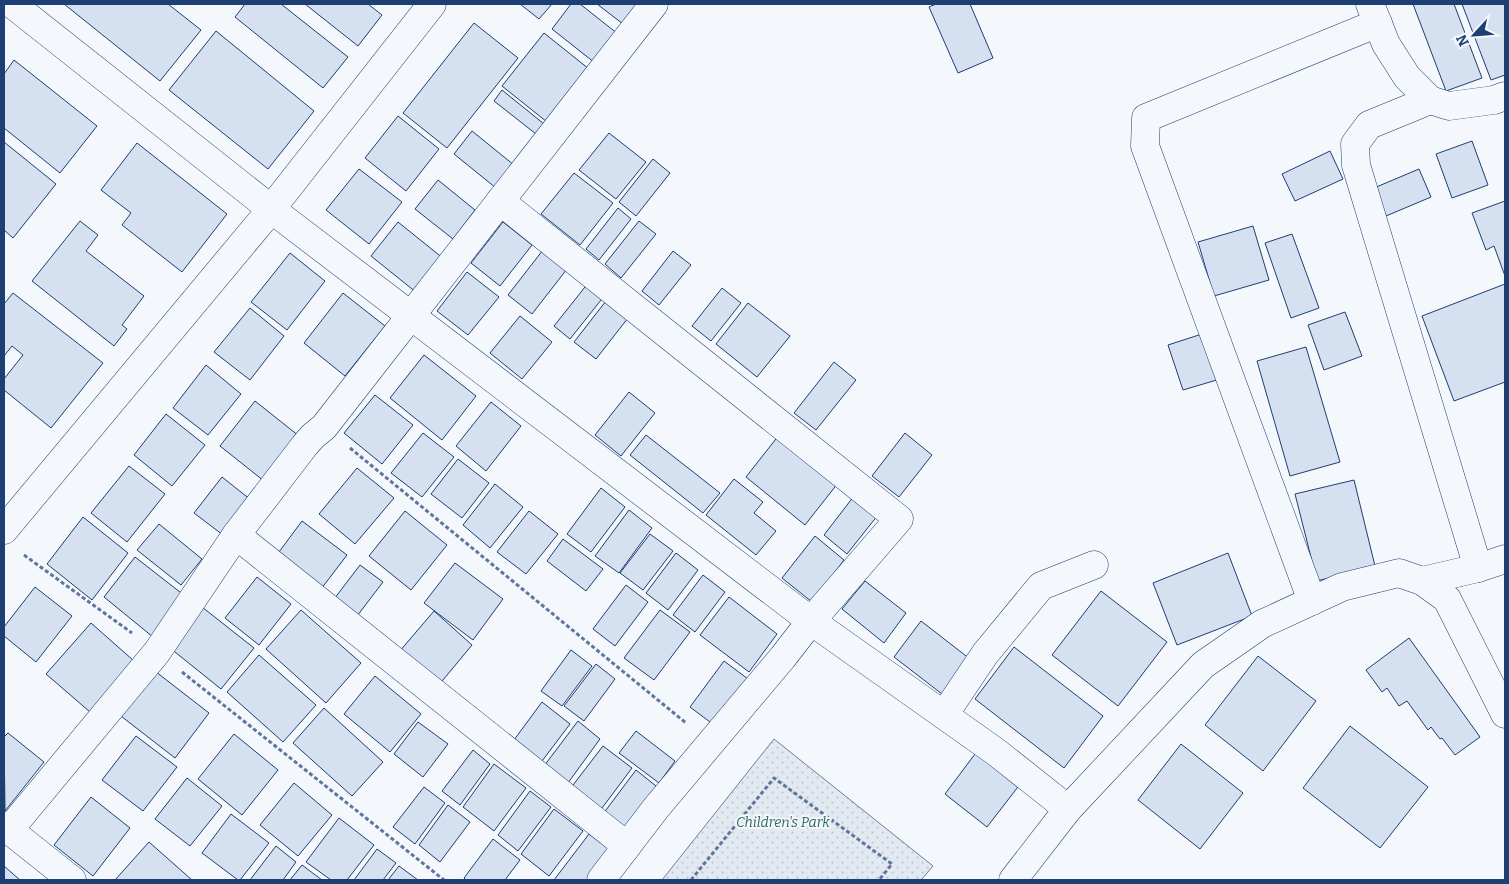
<svg xmlns="http://www.w3.org/2000/svg" width="1509" height="884" viewBox="0 0 1509 884" font-family="Bitter,serif">
<style>
.grass{fill:url(#grass-dots);stroke:#687fa3}
.building{fill:#d5e0f0;stroke:#1d3f73}
.lines{fill:none;stroke-linecap:round;stroke-linejoin:round}
.minor-casing{stroke:#1d3f73;stroke-width:29}
.path{stroke:#5e769c;stroke-width:3;stroke-dasharray:4 2.5;stroke-linecap:butt}
.minor{stroke:#f4f7fb;stroke-width:28}
.labels{text-anchor:middle;stroke-width:4;stroke-linejoin:round;paint-order:stroke}
.park-label{font-size:14px;font-style:italic;fill:#2c6c60;stroke:#f4f7fb}
</style>
<defs>
<pattern id="grass-dots" width="8" height="8" patternUnits="userSpaceOnUse" patternTransform="scale(1.25)"><rect width="8" height="8" fill="#e3e9f0"/><path d="M2 2h.1M6 6h.1" fill="none" stroke="#c2c9d1" stroke-width="1.8" stroke-linecap="round"/></pattern>
</defs>
<rect width="100%" height="100%" fill="#f4f7fb"/>
<path class="grass" d="M 774,739 L 933,866 L 921,880 L 662,880 Z"/>
<g class="building">
<path d="M 64,4 L 168,4 L 201,30 L 160,81 Z"/>
<path d="M 245,4 L 281,4 L 348,57 L 323,88 L 235,17 Z"/>
<path d="M 305,4 L 368,4 L 382,15 L 358,46 Z"/>
<path d="M 520,4 L 552,4 L 539,19 Z"/>
<path d="M 571,4 L 580,4 L 618,34 L 595,63 L 552,29 Z"/>
<path d="M 597,4 L 639,4 L 623,24 Z"/>
<path d="M 936,4 L 970,4 L 993,58 L 958,73 L 929,7 Z"/>
<path d="M 1413,4 L 1454,4 L 1482,78 L 1446,91 Z"/>
<path d="M 1462,4 L 1505,4 L 1505,75 L 1491,80 Z"/>
<path d="M 474,23 L 518,58 L 447,148 L 403,113 Z"/>
<path d="M 216,31 L 314,111 L 268,169 L 169,90 Z"/>
<path d="M 544,33 L 589,69 L 547,122 L 502,86 Z"/>
<path d="M 14,60 L 97,126 L 60,173 L 4,128 L 4,74 Z"/>
<path d="M 502,90 L 544,124 L 536,134 L 494,101 Z"/>
<path d="M 398,116 L 439,149 L 406,191 L 365,158 Z"/>
<path d="M 472,131 L 514,165 L 496,188 L 454,154 Z"/>
<path d="M 609,133 L 646,162 L 616,199 L 579,170 Z"/>
<path d="M 1472,141 L 1488,185 L 1452,198 L 1436,154 Z"/>
<path d="M 4,142 L 56,184 L 13,238 L 4,230 Z"/>
<path d="M 137,143 L 227,214 L 182,272 L 122,225 L 131,213 L 101,190 Z"/>
<path d="M 1330,151 L 1343,179 L 1295,201 L 1282,174 Z"/>
<path d="M 653,159 L 670,173 L 636,216 L 619,202 Z"/>
<path d="M 359,169 L 402,202 L 369,244 L 326,210 Z"/>
<path d="M 1419,169 L 1431,197 L 1386,216 L 1374,188 Z"/>
<path d="M 574,173 L 613,203 L 580,245 L 541,214 Z"/>
<path d="M 438,180 L 475,210 L 453,239 L 415,209 Z"/>
<path d="M 1505,201 L 1505,276 L 1494,246 L 1486,250 L 1472,213 Z"/>
<path d="M 618,208 L 631,219 L 599,260 L 586,249 Z"/>
<path d="M 80,221 L 98,235 L 86,251 L 144,296 L 122,325 L 127,329 L 114,346 L 32,281 Z"/>
<path d="M 639,221 L 656,234 L 621,278 L 605,264 Z"/>
<path d="M 398,222 L 444,259 L 417,293 L 371,256 Z"/>
<path d="M 503,222 L 532,245 L 500,286 L 471,263 Z"/>
<path d="M 1253,226 L 1269,280 L 1214,296 L 1198,242 Z"/>
<path d="M 1292,234 L 1319,308 L 1291,318 L 1265,243 Z"/>
<path d="M 543,250 L 567,269 L 532,314 L 508,295 Z"/>
<path d="M 673,251 L 691,265 L 659,305 L 642,291 Z"/>
<path d="M 290,253 L 325,281 L 287,330 L 251,302 Z"/>
<path d="M 467,272 L 499,297 L 468,335 L 437,311 Z"/>
<path d="M 589,282 L 605,295 L 570,339 L 554,326 Z"/>
<path d="M 1505,284 L 1505,382 L 1454,401 L 1422,316 Z"/>
<path d="M 722,288 L 741,303 L 711,341 L 692,326 Z"/>
<path d="M 13,293 L 103,363 L 51,428 L 4,390 L 4,379 L 23,355 L 12,346 L 4,356 L 4,304 Z"/>
<path d="M 343,293 L 385,326 L 345,376 L 304,343 Z"/>
<path d="M 606,301 L 628,318 L 596,359 L 574,342 Z"/>
<path d="M 748,303 L 790,336 L 757,377 L 716,344 Z"/>
<path d="M 250,308 L 284,336 L 250,380 L 214,352 Z"/>
<path d="M 1345,312 L 1362,356 L 1324,370 L 1308,325 Z"/>
<path d="M 520,316 L 552,342 L 522,379 L 490,353 Z"/>
<path d="M 1205,333 L 1220,379 L 1183,390 L 1168,345 Z"/>
<path d="M 1306,347 L 1340,462 L 1290,476 L 1257,361 Z"/>
<path d="M 424,355 L 476,396 L 442,440 L 390,398 Z"/>
<path d="M 834,362 L 856,380 L 816,430 L 794,413 Z"/>
<path d="M 206,365 L 241,394 L 208,435 L 173,408 Z"/>
<path d="M 629,392 L 655,413 L 621,456 L 595,435 Z"/>
<path d="M 375,395 L 413,425 L 382,464 L 344,433 Z"/>
<path d="M 255,401 L 299,436 L 264,481 L 220,446 Z"/>
<path d="M 491,402 L 521,426 L 486,471 L 456,446 Z"/>
<path d="M 166,414 L 205,445 L 172,486 L 134,455 Z"/>
<path d="M 423,433 L 454,457 L 422,497 L 391,473 Z"/>
<path d="M 905,433 L 932,455 L 899,497 L 872,476 Z"/>
<path d="M 646,435 L 720,493 L 703,513 L 630,455 Z"/>
<path d="M 779,435 L 838,483 L 805,525 L 746,477 Z"/>
<path d="M 458,459 L 489,483 L 462,518 L 431,494 Z"/>
<path d="M 129,466 L 165,494 L 127,542 L 91,513 Z"/>
<path d="M 357,468 L 394,498 L 355,544 L 319,514 Z"/>
<path d="M 222,477 L 251,500 L 223,535 L 194,513 Z"/>
<path d="M 734,479 L 763,502 L 754,513 L 776,531 L 756,555 L 706,515 Z"/>
<path d="M 1354,480 L 1375,566 L 1317,581 L 1295,494 Z"/>
<path d="M 495,484 L 523,507 L 490,548 L 463,525 Z"/>
<path d="M 601,488 L 625,507 L 591,552 L 567,534 Z"/>
<path d="M 854,496 L 878,515 L 847,554 L 824,535 Z"/>
<path d="M 629,510 L 652,528 L 619,573 L 595,556 Z"/>
<path d="M 405,511 L 447,545 L 411,590 L 369,556 Z"/>
<path d="M 529,511 L 558,534 L 526,574 L 497,552 Z"/>
<path d="M 83,517 L 128,553 L 92,600 L 47,564 Z"/>
<path d="M 302,521 L 347,555 L 318,593 L 273,560 Z"/>
<path d="M 159,524 L 202,559 L 181,585 L 137,550 Z"/>
<path d="M 650,534 L 673,551 L 643,590 L 620,573 Z"/>
<path d="M 815,536 L 844,560 L 812,602 L 782,578 Z"/>
<path d="M 563,539 L 603,569 L 586,591 L 547,561 Z"/>
<path d="M 676,553 L 698,570 L 668,610 L 646,593 Z"/>
<path d="M 1228,553 L 1252,616 L 1177,645 L 1153,583 Z"/>
<path d="M 135,557 L 185,596 L 153,637 L 104,597 Z"/>
<path d="M 455,563 L 503,599 L 473,640 L 424,603 Z"/>
<path d="M 360,565 L 383,582 L 354,620 L 331,603 Z"/>
<path d="M 703,575 L 725,592 L 695,632 L 673,615 Z"/>
<path d="M 257,577 L 291,604 L 259,645 L 225,618 Z"/>
<path d="M 865,581 L 906,613 L 884,643 L 842,609 Z"/>
<path d="M 626,585 L 648,602 L 615,646 L 593,629 Z"/>
<path d="M 35,587 L 72,616 L 36,662 L 4,636 L 4,627 Z"/>
<path d="M 1101,591 L 1167,642 L 1118,706 L 1052,655 Z"/>
<path d="M 729,597 L 777,634 L 749,672 L 700,635 Z"/>
<path d="M 202,607 L 254,648 L 221,689 L 170,648 Z"/>
<path d="M 301,610 L 361,663 L 326,703 L 266,649 Z"/>
<path d="M 660,610 L 690,632 L 654,680 L 624,658 Z"/>
<path d="M 434,611 L 472,645 L 438,686 L 399,652 Z"/>
<path d="M 921,621 L 970,659 L 942,694 L 894,657 Z"/>
<path d="M 91,623 L 134,661 L 90,712 L 46,674 Z"/>
<path d="M 1409,638 L 1480,737 L 1455,755 L 1442,738 L 1440,739 L 1431,727 L 1428,730 L 1407,701 L 1399,706 L 1387,688 L 1382,692 L 1366,670 Z"/>
<path d="M 1014,647 L 1103,716 L 1064,768 L 975,699 Z"/>
<path d="M 571,650 L 592,666 L 562,706 L 541,691 Z"/>
<path d="M 259,655 L 316,705 L 283,742 L 227,692 Z"/>
<path d="M 1258,656 L 1316,701 L 1263,771 L 1205,725 Z"/>
<path d="M 724,661 L 748,679 L 714,725 L 690,707 Z"/>
<path d="M 596,664 L 615,679 L 584,721 L 564,706 Z"/>
<path d="M 151,668 L 209,713 L 175,758 L 117,713 Z"/>
<path d="M 375,676 L 421,714 L 390,752 L 344,714 Z"/>
<path d="M 542,702 L 570,724 L 539,765 L 511,744 Z"/>
<path d="M 324,708 L 383,762 L 352,796 L 293,743 Z"/>
<path d="M 578,721 L 600,739 L 565,787 L 541,770 Z"/>
<path d="M 418,722 L 448,744 L 423,777 L 394,754 Z"/>
<path d="M 1350,726 L 1428,787 L 1380,848 L 1303,788 Z"/>
<path d="M 636,731 L 675,761 L 659,783 L 619,753 Z"/>
<path d="M 8,733 L 44,762 L 5,811 L 4,737 Z"/>
<path d="M 234,734 L 278,770 L 242,815 L 198,779 Z"/>
<path d="M 136,736 L 177,767 L 143,811 L 102,780 Z"/>
<path d="M 1181,744 L 1243,793 L 1200,849 L 1138,800 Z"/>
<path d="M 603,746 L 632,768 L 599,812 L 570,789 Z"/>
<path d="M 473,750 L 490,764 L 460,805 L 442,791 Z"/>
<path d="M 978,750 L 1021,783 L 987,827 L 945,794 Z"/>
<path d="M 494,764 L 526,788 L 494,831 L 463,807 Z"/>
<path d="M 636,770 L 661,790 L 628,833 L 603,814 Z"/>
<path d="M 187,778 L 222,806 L 190,846 L 155,819 Z"/>
<path d="M 294,783 L 332,815 L 298,856 L 260,825 Z"/>
<path d="M 424,787 L 445,803 L 415,844 L 393,827 Z"/>
<path d="M 530,791 L 551,807 L 518,851 L 498,835 Z"/>
<path d="M 91,797 L 130,828 L 93,876 L 54,845 Z"/>
<path d="M 448,805 L 470,822 L 440,862 L 419,845 Z"/>
<path d="M 554,809 L 583,831 L 549,876 L 521,854 Z"/>
<path d="M 231,814 L 269,843 L 240,880 L 238,880 L 202,853 Z"/>
<path d="M 339,818 L 374,845 L 347,880 L 331,880 L 306,862 Z"/>
<path d="M 589,834 L 610,850 L 587,880 L 554,880 Z"/>
<path d="M 493,839 L 520,860 L 505,880 L 466,880 L 464,878 Z"/>
<path d="M 149,842 L 192,880 L 115,880 Z"/>
<path d="M 276,846 L 296,862 L 283,880 L 250,880 Z"/>
<path d="M 377,849 L 396,863 L 383,880 L 354,880 Z"/>
<path d="M 302,865 L 322,880 L 290,880 Z"/>
<path d="M 4,866 L 20,880 L 4,880 Z"/>
<path d="M 399,866 L 418,880 L 388,880 Z"/>
</g>
<g class="lines">
<defs>
<g id="minor">
<path d="M 12,4 L 271,209 L 811,621 L 996,752 L 1068,809"/>
<path d="M 1370,4 L 1386,44 L 1407,77 L 1430,100 L 1449,106 L 1494,100 L 1505,96"/>
<path d="M 1430,100 L 1369,125 L 1355,144 L 1356,165 L 1478,568"/>
<path d="M 500,201 L 899,519 L 811,621 L 783,657 L 656,808 L 601,880"/>
<path d="M 4,530 L 264,218 L 432,4"/>
<path d="M 236,535 L 627,846"/>
<path d="M 1422,581 L 1478,568 L 1505,559"/>
<path d="M 1312,601 L 1145,146 L 1146,118 L 1378,23"/>
<path d="M 944,715 L 985,654 L 1041,586 L 1094,565"/>
<path d="M 4,826 L 72,880"/>
<path d="M 9,830 L 157,652 L 236,535 L 305,445 L 313,436 L 324,427 L 654,4"/>
<path d="M 1013,880 L 1068,809 L 1203,665 L 1262,624 L 1342,587 L 1399,573 L 1422,581 L 1447,599 L 1505,714"/>
</g>
</defs>
<use href="#minor" class="minor-casing"/>
<g class="path">
<path d="M 350,448 L 686,723"/>
<path d="M 24,555 L 132,633"/>
<path d="M 182,672 L 444,880"/>
<path d="M 691,880 L 774,778 L 892,864 L 879,880"/>
</g>
<use href="#minor" class="minor"/>
</g>
<g class="labels">
<g class="park-label">
<text x="783" y="827">Children's Park</text>
</g>
</g>
<rect width="1509" height="884" fill="none" stroke="#1d3f73" stroke-width="10"/>
<g transform="translate(1474 35) rotate(244)" stroke="#f4f7fb" stroke-width="4" paint-order="stroke">
<path d="M0-4L9 19L0 12L-9 19Z" fill="#1d3f73"/>
<text y="-8" font-size="14" font-weight="bold" text-anchor="middle" fill="#1d3f73">N</text>
</g>
</svg>
